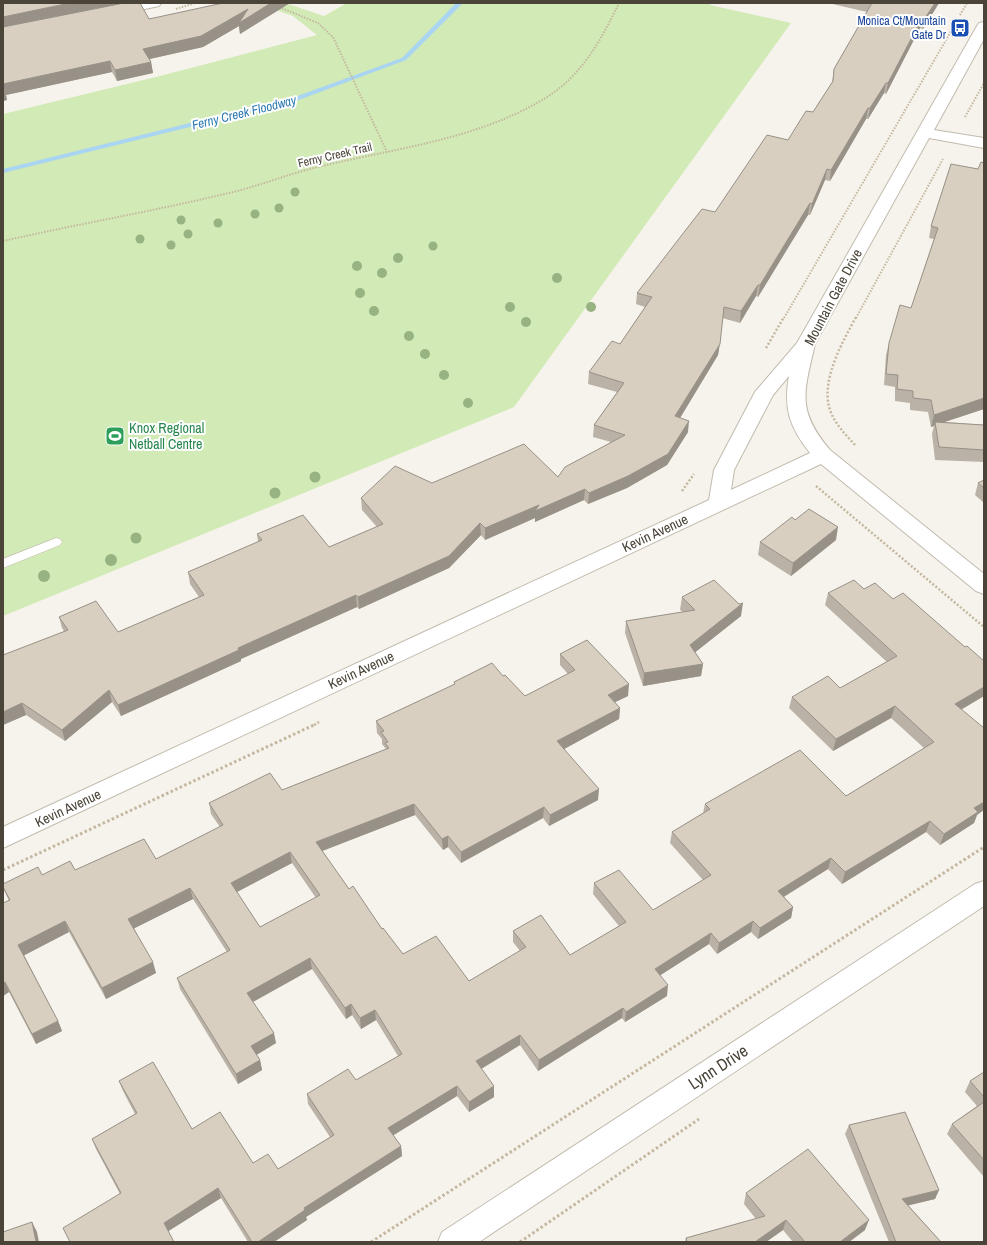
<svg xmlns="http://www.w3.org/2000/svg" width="987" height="1245" viewBox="0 0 987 1245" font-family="'Archivo Narrow',sans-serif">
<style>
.green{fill:#d2eab5}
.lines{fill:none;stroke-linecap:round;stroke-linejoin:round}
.stream{fill:#a9d4f2;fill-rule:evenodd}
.lane-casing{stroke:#c2bbae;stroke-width:1}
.street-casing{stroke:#c2bbae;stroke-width:2}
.path-far2{stroke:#c4b79f;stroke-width:2;stroke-dasharray:1.5 1.5;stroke-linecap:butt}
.path-far1{stroke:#c4b79f;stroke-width:2.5;stroke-dasharray:2 2;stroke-linecap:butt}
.path{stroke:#c4b79f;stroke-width:3;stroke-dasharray:2.5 2.5;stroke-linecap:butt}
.lane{fill:#fff;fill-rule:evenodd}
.street{fill:#fff;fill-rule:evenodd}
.tree{fill:#97b381}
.wall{fill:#bab2a6;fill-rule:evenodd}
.shaded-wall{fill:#979187}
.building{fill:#d8cfc1;stroke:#979187;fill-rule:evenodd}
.labels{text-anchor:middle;stroke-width:4;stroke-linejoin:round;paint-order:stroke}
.far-transit-label{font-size:12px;fill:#164399;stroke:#fff;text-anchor:end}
.far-street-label{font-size:12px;fill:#4b4439;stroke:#fff}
.far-water-label{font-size:13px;font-style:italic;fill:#2e7ab2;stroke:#fff}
.street-label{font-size:14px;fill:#4b4439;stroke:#fff}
.leisure-label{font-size:14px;fill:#27864d;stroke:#fff;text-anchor:start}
.near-street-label{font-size:17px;fill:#4b4439;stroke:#fff}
</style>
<rect width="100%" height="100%" fill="#f6f3ec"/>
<path class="green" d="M 255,3 L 285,3 L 324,16 L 347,3 L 710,3 L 710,5 L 791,23 L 514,407 L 3,616 L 3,114 L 160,76 L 317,35 L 293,16 Z"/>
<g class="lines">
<path class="stream" d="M 456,3 L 463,3 L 406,60 L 296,101 L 3,173 L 3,169 L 292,98 L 402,58 Z"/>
<defs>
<path id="lane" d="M 56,538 L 60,539 L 62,542 L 60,545 L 3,568 L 3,559 Z"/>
<g id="street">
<path d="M 134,3 L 161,3 L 159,6 L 112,16 L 107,15 L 105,12 L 107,9 Z"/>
<path d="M 984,22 L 984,39 L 934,130 L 984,138 L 984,148 L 929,138 L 815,344 C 804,392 796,410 830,450 L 984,574 L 984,594 L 976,591 L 821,464 L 3,848 L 3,827 L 709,500 L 714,470 L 755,392 L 797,343 L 977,26 L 979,23 ZM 789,376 C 783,409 790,428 810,453 L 731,490 L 734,470 L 773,395 Z"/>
<path d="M 984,881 L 984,906 L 479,1242 L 438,1242 L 442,1232 L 975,884 Z"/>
</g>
</defs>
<use href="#lane" class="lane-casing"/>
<use href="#street" class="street-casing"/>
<g class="path-far2">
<path d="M 279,7 L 318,23 L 333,37 L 387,152"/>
<path d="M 176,9 L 195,3"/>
<path d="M 960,15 L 967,3"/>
<path d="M 965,117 L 984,83"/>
<path d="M 3,241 C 78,224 154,211 229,193 C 259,186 288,174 318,167 C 395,148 478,140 547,97 C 583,74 601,40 619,3"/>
<path d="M 784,318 L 953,28"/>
<path d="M 856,318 L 943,159"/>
</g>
<g class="path-far1">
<path d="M 766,348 L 784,317"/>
<path d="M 855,445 C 845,434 835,424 830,410 C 820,381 843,341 856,317"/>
<path d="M 816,486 L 984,627"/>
<path d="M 682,491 L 694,474"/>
<path d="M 314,725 L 319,722"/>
</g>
<g class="path">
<path d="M 3,870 L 316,724"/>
<path d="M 371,1242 L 984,847"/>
<path d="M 520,1242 L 699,1119"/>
</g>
<use href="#lane" class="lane"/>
<use href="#street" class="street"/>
</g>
<g class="tree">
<circle cx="295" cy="192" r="4.5"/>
<circle cx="279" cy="208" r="4.5"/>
<circle cx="255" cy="214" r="4.5"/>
<circle cx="181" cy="220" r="4.5"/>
<circle cx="218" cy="223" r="4.5"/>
<circle cx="188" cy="234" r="4.5"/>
<circle cx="140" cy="239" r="4.5"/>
<circle cx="171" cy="245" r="4.5"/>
<circle cx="433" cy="246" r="4.5"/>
<circle cx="398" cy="258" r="5"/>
<circle cx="357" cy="266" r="5"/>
<circle cx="382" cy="273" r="5"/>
<circle cx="557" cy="278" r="5"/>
<circle cx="360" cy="293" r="5"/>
<circle cx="510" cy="307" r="5"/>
<circle cx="591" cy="307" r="5"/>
<circle cx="374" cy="311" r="5"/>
<circle cx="526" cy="322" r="5"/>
<circle cx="409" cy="336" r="5"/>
<circle cx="425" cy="354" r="5"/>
<circle cx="444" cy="375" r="5"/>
<circle cx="468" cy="403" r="5"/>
<circle cx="315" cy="477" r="5.5"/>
<circle cx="275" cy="493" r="5.5"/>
<circle cx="136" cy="538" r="5.5"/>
<circle cx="111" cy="560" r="6"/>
<circle cx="44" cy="576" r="6"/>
</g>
<g class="wall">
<path d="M 3,3 L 149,19 L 290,3 L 240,34 L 239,26 L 203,47 L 150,59 L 151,62 L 153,73 L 117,81 L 112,72 L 6,95 L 7,100 L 3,101 Z"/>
<path d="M 828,3 L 939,3 L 923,29 L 920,28 L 886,94 L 884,93 L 868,119 L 866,119 L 830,181 L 825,180 L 810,215 L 808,215 L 758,297 L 756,296 L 740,323 L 722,318 L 718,355 L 680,418 L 688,432 L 667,465 L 627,488 L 588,504 L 584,500 L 535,522 L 535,518 L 485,540 L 481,535 L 449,568 L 359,609 L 357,607 L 241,659 L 241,661 L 121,716 L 112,702 L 65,741 L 26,715 L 3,725 L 64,631 L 62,628 L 59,617 L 118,632 L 199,597 L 190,584 L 188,572 L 258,542 L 257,534 L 329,547 L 377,527 L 362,510 L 361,498 L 432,483 L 558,477 L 611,442 L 593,437 L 594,425 L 617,392 L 588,384 L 589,372 L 620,344 L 645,307 L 636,304 L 637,293 L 715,212 L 788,140 L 813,112 L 832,83 L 834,69 L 867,12 Z"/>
<path d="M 951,164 L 984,409 L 945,422 L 984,425 L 984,462 L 935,460 L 932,434 L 934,426 L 931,427 L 928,412 L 910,410 L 910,403 L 895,401 L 895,387 L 884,385 L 886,355 L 889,343 L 911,308 L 934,239 L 929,238 L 931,226 Z"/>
<path d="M 984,480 L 984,503 L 975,495 L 978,483 Z"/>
<path d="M 836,540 L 791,576 L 758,555 L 760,542 Z"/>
<path d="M 864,589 L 893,599 L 965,647 L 984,661 L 984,696 L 962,709 L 977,815 L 974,823 L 940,845 L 926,832 L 842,884 L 828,869 L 784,897 L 793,907 L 791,918 L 758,939 L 751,932 L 717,954 L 709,944 L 660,975 L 667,996 L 625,1022 L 622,1018 L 538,1071 L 520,1045 L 481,1069 L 494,1097 L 469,1112 L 457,1096 L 393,1135 L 401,1146 L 402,1156 L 306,1217 L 307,1220 L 274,1242 L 248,1242 L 221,1198 L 168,1231 L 120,1194 L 96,1149 L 92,1139 L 135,1114 L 123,1091 L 119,1081 L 192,1129 L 253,1163 L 278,1169 L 330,1137 L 308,1104 L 307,1094 L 356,1080 L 398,1056 L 376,1020 L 361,1029 L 352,1015 L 346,1019 L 312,969 L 253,1002 L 276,1043 L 256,1055 L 260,1060 L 262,1070 L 238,1084 L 180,989 L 177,978 L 227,952 L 193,899 L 134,928 L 156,973 L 106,999 L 69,932 L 24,955 L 58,1021 L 62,1031 L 36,1044 L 9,992 L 3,996 L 3,903 L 9,901 L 3,888 L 3,884 L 42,875 L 75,870 L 156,859 L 220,827 L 211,814 L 209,803 L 282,790 L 386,749 L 382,744 L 382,739 L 377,733 L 376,721 L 454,685 L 454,682 L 503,676 L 525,696 L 568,674 L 560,665 L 560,654 L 628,696 L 615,702 L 620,708 L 619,719 L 564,749 L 598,800 L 549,826 L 543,818 L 461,863 L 448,847 L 443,850 L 415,815 L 322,851 L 349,889 L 403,954 L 469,981 L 520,951 L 513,942 L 513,931 L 570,955 L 619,926 L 593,894 L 594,883 L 653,910 L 703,880 L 670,843 L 672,832 L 703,813 L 705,804 L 846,796 L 924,748 L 891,718 L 833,751 L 789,708 L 792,697 L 840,688 L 887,662 L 825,605 L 828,593 ZM 292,863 L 316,898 L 260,927 L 237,892 Z"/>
<path d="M 682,597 L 741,616 L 695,652 L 703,664 L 701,676 L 643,686 L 625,633 L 626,621 L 683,612 L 680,610 Z"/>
<path d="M 984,1072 L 984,1177 L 947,1134 L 952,1124 L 977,1106 L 965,1092 L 970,1081 Z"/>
<path d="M 849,1125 L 939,1190 L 935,1199 L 908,1205 L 941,1242 L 889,1242 L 845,1134 Z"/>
<path d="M 746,1193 L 865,1230 L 849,1242 L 793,1242 L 783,1230 L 766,1242 L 685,1242 L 686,1238 L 756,1219 L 744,1204 Z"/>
</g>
<g class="shaded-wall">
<path d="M 70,3 L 127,3 L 3,28 L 3,17 Z"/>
<path d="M 271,3 L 290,3 L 240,34 L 239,26 L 203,47 L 145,60 L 143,49 L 248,9 Z"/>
<path d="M 935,3 L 939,3 L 923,29 L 925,18 Z"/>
<path d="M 922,18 L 920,28 L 886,94 L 888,83 Z"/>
<path d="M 110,61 L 112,72 L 6,95 L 7,100 L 3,101 L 3,84 Z"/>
<path d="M 151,62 L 153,73 L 117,81 L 115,70 Z"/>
<path d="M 886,83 L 884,93 L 868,119 L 870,108 Z"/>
<path d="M 868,108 L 866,119 L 830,181 L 831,170 Z"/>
<path d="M 827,169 L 825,180 L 810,215 L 812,204 Z"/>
<path d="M 810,203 L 808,215 L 758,297 L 760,285 Z"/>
<path d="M 758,285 L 756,296 L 740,323 L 741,311 Z"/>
<path d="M 720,344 L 718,355 L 674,428 L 675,416 Z"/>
<path d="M 984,398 L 984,409 L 935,425 L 935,422 L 934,426 L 931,427 L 934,415 Z"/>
<path d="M 689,421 L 688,432 L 667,465 L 627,488 L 588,504 L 589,493 Z"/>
<path d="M 585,489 L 584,500 L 535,522 L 535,518 L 485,540 L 485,528 L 539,505 Z"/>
<path d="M 480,523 L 481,535 L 449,568 L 359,609 L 358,597 Z"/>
<path d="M 838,527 L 836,540 L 791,576 L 793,563 Z"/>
<path d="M 356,595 L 357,607 L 241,659 L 241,661 L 121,716 L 118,705 L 238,648 Z"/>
<path d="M 743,603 L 741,616 L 688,658 L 690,645 Z"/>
<path d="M 703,664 L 701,676 L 643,686 L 644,673 Z"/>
<path d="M 629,684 L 628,696 L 607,706 L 608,695 Z"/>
<path d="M 984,687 L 984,696 L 952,715 L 955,704 Z"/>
<path d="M 109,690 L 112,702 L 65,741 L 62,730 Z"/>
<path d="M 22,703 L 26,715 L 3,725 L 3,712 Z"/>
<path d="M 895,706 L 891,718 L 833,751 L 836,739 Z"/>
<path d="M 620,708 L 619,719 L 557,753 L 557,741 Z"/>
<path d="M 599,789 L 598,800 L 549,826 L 550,815 Z"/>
<path d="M 984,802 L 984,810 L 977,815 L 974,823 L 940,845 L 944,834 L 974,808 Z"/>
<path d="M 414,804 L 415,815 L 317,853 L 316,842 Z"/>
<path d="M 544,807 L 543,818 L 461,863 L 461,852 Z"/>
<path d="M 930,821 L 926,832 L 842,884 L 845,872 Z"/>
<path d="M 448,836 L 448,847 L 443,850 L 442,839 Z"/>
<path d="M 290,852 L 292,863 L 233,894 L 231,883 Z"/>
<path d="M 831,858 L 828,869 L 775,902 L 778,891 Z"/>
<path d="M 190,888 L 193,899 L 131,930 L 128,919 Z"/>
<path d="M 793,907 L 791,918 L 758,939 L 760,928 Z"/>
<path d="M 65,921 L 69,932 L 23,956 L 18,945 Z"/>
<path d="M 753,921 L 751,932 L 717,954 L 719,943 Z"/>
<path d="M 711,933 L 709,944 L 653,980 L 655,969 Z"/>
<path d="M 310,958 L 312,969 L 249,1004 L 247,993 Z"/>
<path d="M 153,962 L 156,973 L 106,999 L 102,988 Z"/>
<path d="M 5,982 L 9,992 L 3,996 L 3,983 Z"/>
<path d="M 668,985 L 667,996 L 625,1022 L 626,1012 Z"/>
<path d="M 351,1004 L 352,1015 L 346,1019 L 345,1008 Z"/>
<path d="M 623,1008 L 622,1018 L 538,1071 L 539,1060 Z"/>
<path d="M 375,1010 L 376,1020 L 361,1029 L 360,1018 Z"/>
<path d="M 58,1021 L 62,1031 L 36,1044 L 32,1034 Z"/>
<path d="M 274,1033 L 276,1043 L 253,1057 L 251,1046 Z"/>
<path d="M 520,1035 L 520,1045 L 476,1072 L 476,1061 Z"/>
<path d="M 260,1060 L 262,1070 L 238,1084 L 236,1074 Z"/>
<path d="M 457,1086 L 457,1096 L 389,1138 L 388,1128 Z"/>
<path d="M 494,1086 L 494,1097 L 469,1112 L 469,1102 Z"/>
<path d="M 401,1146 L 402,1156 L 306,1217 L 307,1220 L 274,1242 L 258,1242 L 304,1208 Z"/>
<path d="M 218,1188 L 221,1198 L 167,1232 L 164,1223 Z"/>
<path d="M 939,1190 L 935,1199 L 898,1208 L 902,1199 Z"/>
<path d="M 786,1220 L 783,1230 L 766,1242 L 755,1242 Z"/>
<path d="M 869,1220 L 865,1230 L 849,1242 L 840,1242 Z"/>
<path d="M 32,1222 L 37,1232 L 39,1242 L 36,1242 Z"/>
</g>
<g class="building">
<path d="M 3,3 L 70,3 L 3,17 Z"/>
<path d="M 124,3 L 140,3 L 149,19 L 223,3 L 271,3 L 239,23 L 248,9 L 201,36 L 143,49 L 151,62 L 115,70 L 110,61 L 3,84 L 3,27 Z"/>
<path d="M 872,3 L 935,3 L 925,18 L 922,18 L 888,83 L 886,83 L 870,108 L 868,108 L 831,170 L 827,169 L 812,204 L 810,203 L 760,285 L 758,285 L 741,311 L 724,307 L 720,344 L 675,416 L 689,421 L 668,454 L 628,476 L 589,493 L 585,489 L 535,511 L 539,505 L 485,528 L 480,523 L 449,556 L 358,597 L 356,595 L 238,648 L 239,650 L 118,705 L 109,690 L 62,730 L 22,703 L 3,712 L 3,655 L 68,630 L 59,617 L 96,601 L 118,632 L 204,595 L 188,572 L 262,540 L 257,534 L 303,515 L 329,547 L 383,524 L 361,498 L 395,466 L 432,483 L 524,444 L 558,477 L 565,467 L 625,435 L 594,425 L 624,383 L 589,372 L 612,341 L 620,344 L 652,297 L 637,293 L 702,209 L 715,212 L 767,135 L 788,140 L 806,111 L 813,112 L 833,81 L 834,69 Z"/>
<path d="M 981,162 L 984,163 L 984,398 L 934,415 L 931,400 L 913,398 L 913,391 L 897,389 L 898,375 L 886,374 L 889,343 L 900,305 L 911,308 L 938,228 L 931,226 L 951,164 L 978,169 Z"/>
<path d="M 935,422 L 984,425 L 984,450 L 939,447 Z"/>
<path d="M 984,480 L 984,488 L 978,483 Z"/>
<path d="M 809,509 L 838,527 L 793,563 L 760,542 L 792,517 L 795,520 Z"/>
<path d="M 714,580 L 739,604 L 743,603 L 690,645 L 703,664 L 644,673 L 626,621 L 695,610 L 682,597 Z"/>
<path d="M 854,580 L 864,589 L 875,583 L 893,599 L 903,593 L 965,647 L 967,646 L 984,661 L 984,687 L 955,704 L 984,728 L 984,802 L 974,808 L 978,812 L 944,834 L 930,821 L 845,872 L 831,858 L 778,891 L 793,907 L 760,928 L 753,921 L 719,943 L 711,933 L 655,969 L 668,985 L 626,1012 L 623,1008 L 539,1060 L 520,1035 L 476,1061 L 494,1086 L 469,1102 L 457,1086 L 388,1128 L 401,1146 L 304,1208 L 305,1210 L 258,1242 L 252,1242 L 218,1188 L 164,1223 L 174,1242 L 70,1242 L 63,1228 L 121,1193 L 92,1139 L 137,1113 L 119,1081 L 153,1062 L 192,1129 L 220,1112 L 253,1163 L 268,1154 L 278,1169 L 334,1135 L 307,1094 L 348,1069 L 356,1080 L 402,1054 L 375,1010 L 360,1018 L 351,1004 L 345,1008 L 310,958 L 247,993 L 274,1033 L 251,1046 L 260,1060 L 236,1074 L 177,978 L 230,950 L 190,888 L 128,919 L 153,962 L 102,988 L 65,921 L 18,945 L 58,1021 L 32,1034 L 5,982 L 3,983 L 3,903 L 10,900 L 3,887 L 3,884 L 38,867 L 42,875 L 70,861 L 75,870 L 144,839 L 156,859 L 223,825 L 209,803 L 270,773 L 282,790 L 389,748 L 385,743 L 388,742 L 381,732 L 384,731 L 376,721 L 455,684 L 454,682 L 492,663 L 503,676 L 505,675 L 525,696 L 575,670 L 560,654 L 587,640 L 629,684 L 608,695 L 620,708 L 557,741 L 599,789 L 550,815 L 544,807 L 461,852 L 448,836 L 442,839 L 414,804 L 316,842 L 349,889 L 353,886 L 382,929 L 383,928 L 403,954 L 436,936 L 469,981 L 526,947 L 513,931 L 541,915 L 570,955 L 626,922 L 594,883 L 619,870 L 653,910 L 711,875 L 672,832 L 710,809 L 705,804 L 800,750 L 846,796 L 934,742 L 895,706 L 836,739 L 792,697 L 828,676 L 840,688 L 897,656 L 828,593 ZM 290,852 L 320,895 L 260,927 L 231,883 Z"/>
<path d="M 984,1072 L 984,1097 L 970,1081 Z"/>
<path d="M 984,1102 L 984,1160 L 952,1124 Z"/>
<path d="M 905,1112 L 939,1190 L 902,1199 L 941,1242 L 896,1242 L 849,1125 Z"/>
<path d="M 808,1149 L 869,1220 L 840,1242 L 805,1242 L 786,1220 L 755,1242 L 687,1242 L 686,1238 L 765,1216 L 746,1193 Z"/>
<path d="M 32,1222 L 36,1242 L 3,1242 L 3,1232 Z"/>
</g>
<defs>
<symbol id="bus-square" viewBox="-11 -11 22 22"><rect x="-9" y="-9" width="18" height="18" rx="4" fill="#1a4fb4" stroke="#fff"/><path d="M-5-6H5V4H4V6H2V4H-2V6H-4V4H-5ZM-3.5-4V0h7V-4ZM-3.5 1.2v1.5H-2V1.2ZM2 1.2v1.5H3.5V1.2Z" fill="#fff"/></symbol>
<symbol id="stadium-square" viewBox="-11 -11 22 22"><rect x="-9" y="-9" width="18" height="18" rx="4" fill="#2e9e5b" stroke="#fff"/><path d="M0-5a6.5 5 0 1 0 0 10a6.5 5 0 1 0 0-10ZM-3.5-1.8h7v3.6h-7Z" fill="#fff"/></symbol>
</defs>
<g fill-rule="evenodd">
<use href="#bus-square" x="949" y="17" width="22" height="22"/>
<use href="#stadium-square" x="104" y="425" width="22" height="22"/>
</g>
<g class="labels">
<g class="far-transit-label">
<text x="946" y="25">Monica Ct/Mountain<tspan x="946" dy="14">Gate Dr</tspan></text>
</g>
<g class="far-street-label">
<text transform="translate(335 155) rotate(-13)" y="4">Ferny Creek Trail</text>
</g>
<g class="far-water-label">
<text transform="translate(244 112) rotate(-14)" y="5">Ferny Creek Floodway</text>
</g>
<g class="street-label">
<text transform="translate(833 297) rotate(-62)" y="5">Mountain Gate Drive</text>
<text transform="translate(655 533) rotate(-25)" y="5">Kevin Avenue</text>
<text transform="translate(361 670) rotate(-25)" y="5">Kevin Avenue</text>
<text transform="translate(68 808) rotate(-25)" y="5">Kevin Avenue</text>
</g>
<g class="leisure-label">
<text x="129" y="433">Knox Regional<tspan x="129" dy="16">Netball Centre</tspan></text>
</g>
<g class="near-street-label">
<text transform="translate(718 1067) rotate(-33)" y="6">Lynn Drive</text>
</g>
</g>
<rect width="987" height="1245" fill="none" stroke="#4b4439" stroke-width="8"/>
</svg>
